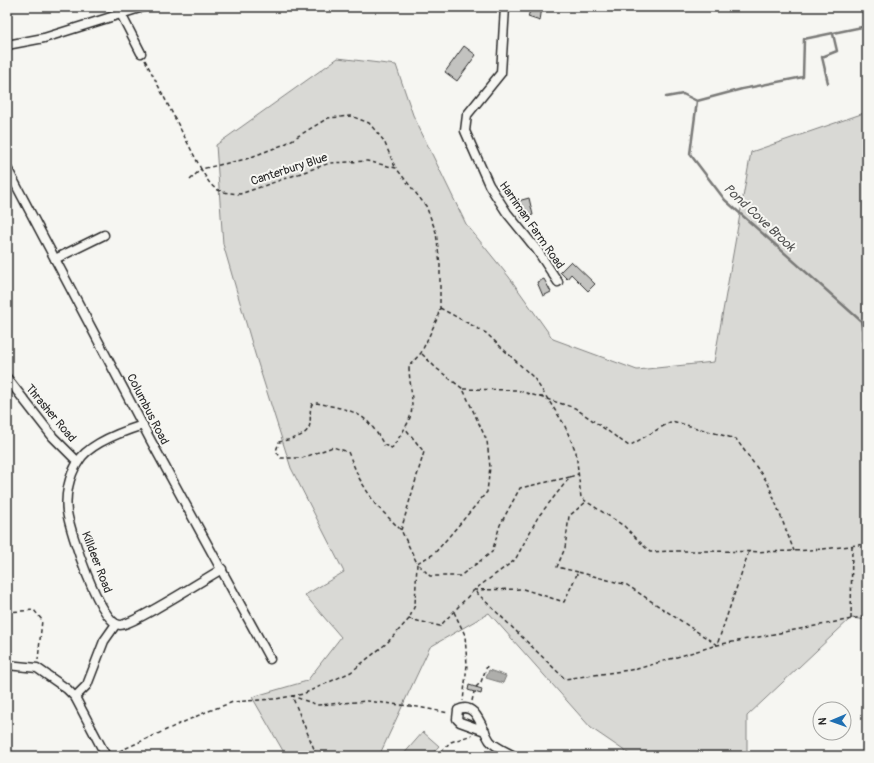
<svg xmlns="http://www.w3.org/2000/svg" width="874" height="763" viewBox="0 0 874 763" font-family="Pangolin,sans-serif">
<style>
.green{fill:#d9d9d5;stroke:#828280}
.water{fill:#aeaeab;stroke:#7a7a78}
.lines{fill:none;stroke-linecap:round;stroke-linejoin:round}
.stream{stroke:#7a7a78;stroke-width:2.5}
.building{fill:#c3c3c0;stroke:#2b2b2b}
.minor-casing{stroke:#2b2b2b;stroke-width:11}
.path{stroke:#2b2b2b;stroke-width:1.5;stroke-dasharray:4 3;stroke-linecap:butt}
.minor{stroke:#f6f6f2;stroke-width:8}
.labels{text-anchor:middle;stroke-width:4;stroke-linejoin:round;paint-order:stroke}
.street-label{font-size:12px;fill:#2b2b2b;stroke:#f6f6f2}
.water-label{font-size:13px;font-style:italic;fill:#525251;stroke:#f6f6f2}
</style>
<rect width="100%" height="100%" fill="#f6f6f2"/>
<filter id="ink" filterUnits="userSpaceOnUse"><feTurbulence type="fractalNoise" baseFrequency=".025" numOctaves="2"/><feDisplacementMap in="SourceGraphic" scale="8" xChannelSelector="R" yChannelSelector="G"/><feConvolveMatrix kernelMatrix="1 2 1 2 8 2 1 2 1" color-interpolation-filters="sRGB"/></filter>
<g filter="url(#ink)">
<g class="green">
<path d="M 338,58 L 396,65 L 413,115 L 466,224 L 509,277 L 553,339 L 637,370 L 714,362 L 751,152 L 867,112 L 867,620 L 851,618 L 747,716 L 747,756 L 632,756 L 591,728 L 489,613 L 430,647 L 379,756 L 286,756 L 252,697 L 307,681 L 341,637 L 305,595 L 344,572 L 291,468 L 255,354 L 223,244 L 216,145 Z"/>
<path d="M 423,732 L 439,746 L 430,756 L 402,756 Z"/>
</g>
<path class="water" d="M 489,670 L 506,676 L 503,683 L 486,678 Z"/>
<g class="lines">
<g class="stream">
<path d="M 867,26 L 804,39 L 803,77 L 742,89 L 697,101 L 690,154 L 725,200 L 861,321 L 867,366"/>
<path d="M 828,83 L 822,57 L 837,51 L 833,34"/>
<path d="M 666,97 L 683,94 L 697,101"/>
</g>
</g>
<g class="building">
<path d="M 531,7 L 542,7 L 540,21 L 528,17 Z"/>
<path d="M 464,46 L 476,55 L 457,81 L 445,72 Z"/>
<path d="M 529,198 L 533,215 L 522,218 L 518,201 Z"/>
<path d="M 571,261 L 595,284 L 588,291 L 571,274 L 567,279 L 560,272 Z"/>
<path d="M 544,279 L 551,292 L 543,296 L 537,282 Z"/>
<path d="M 469,685 L 482,689 L 481,694 L 468,690 Z"/>
</g>
<g class="lines">
<defs>
<g id="minor">
<path d="M 505,7 L 501,73 L 467,115 L 465,131 L 489,185 L 507,213 L 537,250 L 558,282"/>
<path d="M 121,14 L 141,53"/>
<path d="M 7,45 L 44,38 L 143,7"/>
<path d="M 7,168 L 151,441 L 270,659"/>
<path d="M 55,259 L 104,235"/>
<path d="M 7,378 L 53,437 L 78,462"/>
<path d="M 143,425 C 124,431 88,444 78,462 C 69,476 65,495 67,512 C 70,531 100,624 120,625 C 133,625 206,578 222,569"/>
<path d="M 7,665 L 37,668 L 67,689 L 75,697 L 106,756"/>
<path d="M 75,697 L 87,685 L 104,641 L 116,624"/>
<path d="M 485,731 L 460,722 L 457,719 L 458,710 C 476,700 482,730 490,741 C 495,747 507,752 514,756"/>
</g>
</defs>
<use href="#minor" class="minor-casing"/>
<g class="path">
<path d="M 145,60 L 201,169 L 246,159 L 285,144 L 328,118 L 351,116 L 369,123 L 384,141 L 395,167"/>
<path d="M 190,180 L 201,169 C 213,190 215,192 240,194 L 330,163 L 367,161 L 396,168 L 426,206 L 436,232 L 440,265 L 440,308 L 437,319 L 421,353 L 409,366 C 409,382 414,399 411,414 C 408,426 399,437 392,448 L 384,445 C 365,410 353,411 317,403 L 312,404 C 309,411 311,416 310,423 C 309,437 290,439 279,442 L 276,451 L 281,458 L 302,458 L 333,447 L 348,452 L 359,478 L 375,504 L 401,530 L 417,563 L 415,605 L 409,619 L 387,643 L 351,672 L 303,694 L 292,696 L 317,756"/>
<path d="M 440,308 L 486,333 L 534,378 L 564,424 L 576,452 L 581,498 L 624,526 L 650,552 C 703,549 756,554 809,550 C 828,549 848,546 867,544"/>
<path d="M 422,354 L 436,368 L 463,389 L 487,441 L 490,467 L 487,492 L 434,554 L 417,563 L 430,576 L 460,576 L 492,552 L 500,525 L 520,488 L 570,477 L 538,517 L 515,560 L 474,590"/>
<path d="M 463,389 L 516,390 L 540,397 L 546,397"/>
<path d="M 540,397 L 575,408 L 629,446 L 672,421 L 736,439 L 768,483 L 794,551"/>
<path d="M 570,477 L 578,474"/>
<path d="M 401,530 L 424,452 L 405,428"/>
<path d="M 578,572 L 557,567 L 565,548 L 569,516 L 586,502"/>
<path d="M 474,590 L 523,589 L 564,602 L 578,572 L 627,585 L 717,645 L 749,551"/>
<path d="M 7,612 L 34,610 L 42,620 L 38,660"/>
<path d="M 454,612 L 465,635 L 467,665 L 463,701"/>
<path d="M 409,619 L 440,626 L 474,590 L 565,679 L 637,669 L 717,645 L 867,616"/>
<path d="M 851,619 L 852,545"/>
<path d="M 476,687 L 481,682 L 487,666"/>
<path d="M 472,701 L 474,692"/>
<path d="M 113,754 L 206,712 L 233,702 L 275,699 L 292,696 L 318,705 L 367,701 L 418,707 L 449,713"/>
<path d="M 435,756 L 451,742 L 472,735"/>
</g>
<use href="#minor" class="minor"/>
</g>
</g>
<g class="labels">
<g class="street-label">
<text transform="translate(289 169) rotate(-18)" y="4">Canterbury Blue</text>
<text transform="translate(532 225) rotate(55)" y="4">Harriman Farm Road</text>
<text transform="translate(148 409) rotate(63)" y="4">Columbus Road</text>
<text transform="translate(51 413) rotate(50)" y="4">Thrasher Road</text>
<text transform="translate(97 562) rotate(69)" y="4">Killdeer Road</text>
</g>
<g class="water-label">
<text transform="translate(760 217) rotate(43)" y="5">Pond Cove Brook</text>
</g>
</g>
<rect width="874" height="763" fill="none" stroke="#f6f6f2" stroke-width="24"/>
<rect x="12" y="12" width="850" height="739" fill="none" stroke="#2b2b2b" stroke-width="1.5" filter="url(#ink)"/>
<g transform="translate(832 721) rotate(268)"><circle r="19" fill="#f6f6f2" stroke="#a5a5a2"/>
<path d="M0-3L7 15L0 10L-7 15Z" fill="#1f6fb2"/>
<text y="-6" font-size="11" font-weight="bold" text-anchor="middle" fill="#2b2b2b">N</text>
</g>
</svg>
